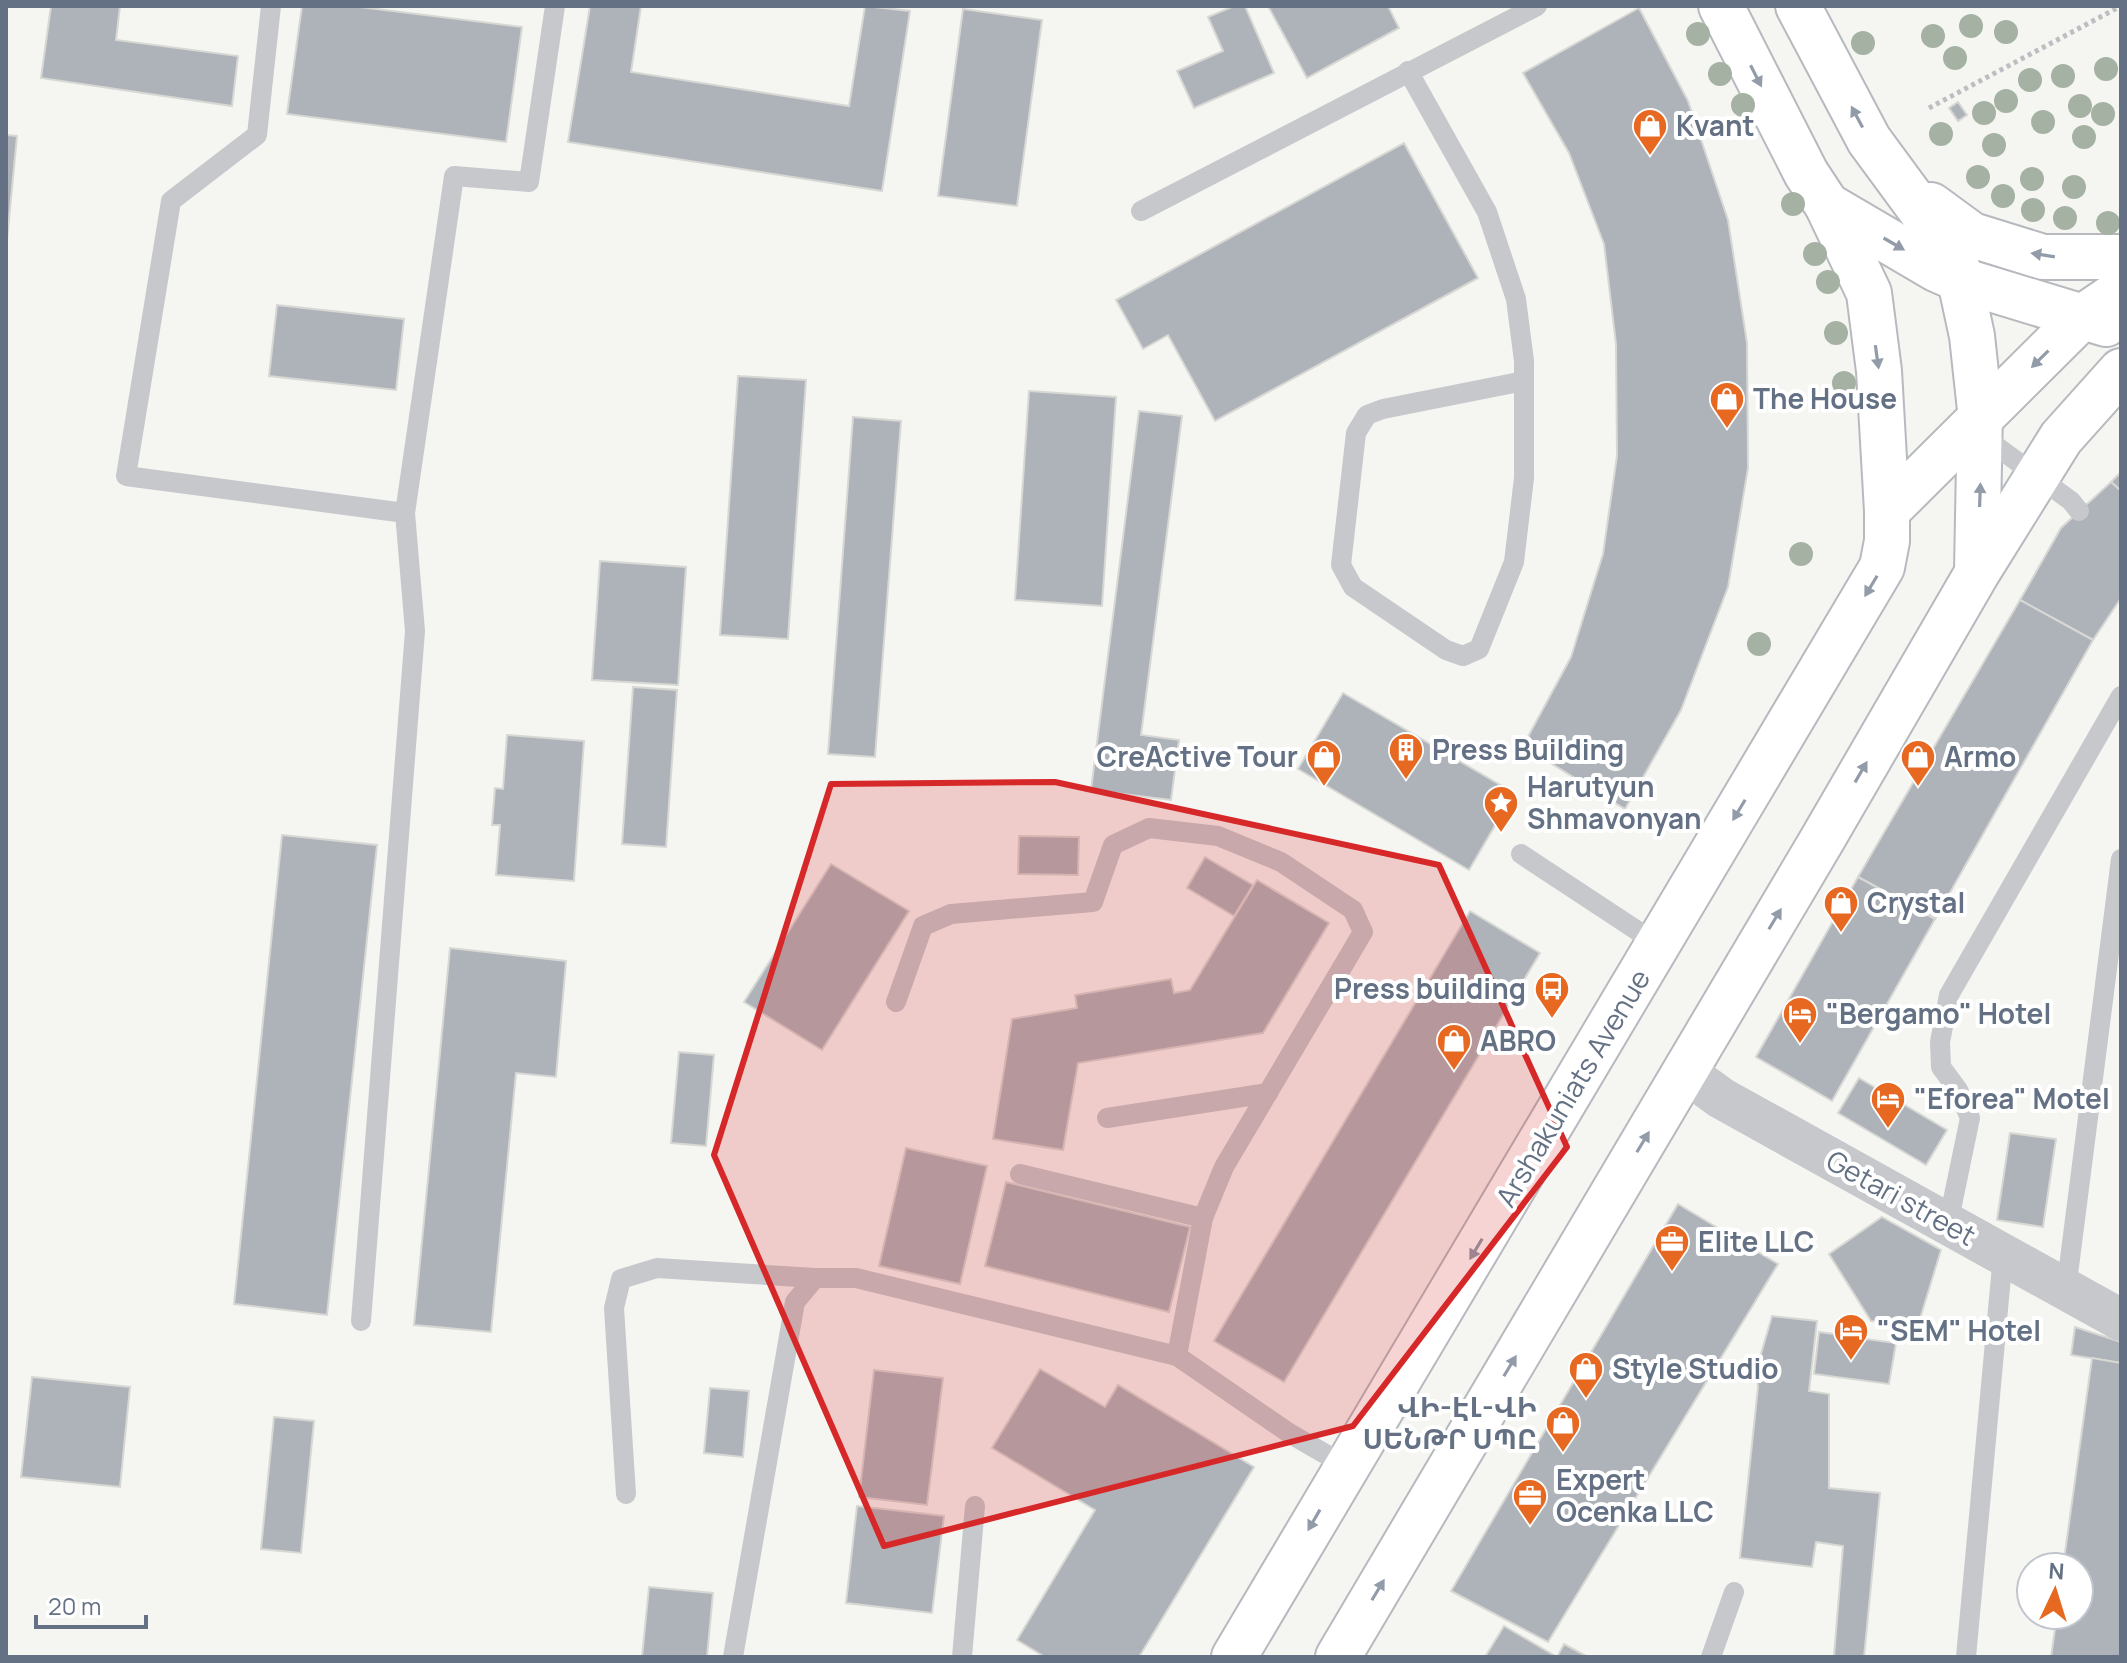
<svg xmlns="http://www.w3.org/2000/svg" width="2127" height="1663" viewBox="0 0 2127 1663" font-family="Manrope,'Noto Sans Armenian',sans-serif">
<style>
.building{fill:#aeb3ba;stroke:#d7d7d4;stroke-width:2}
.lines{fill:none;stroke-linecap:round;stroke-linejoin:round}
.primary-casing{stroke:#b6b9be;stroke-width:48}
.path{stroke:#bdbec1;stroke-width:5;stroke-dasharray:4 4;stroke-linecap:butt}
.lane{stroke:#c6c8cc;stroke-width:20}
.street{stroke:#c6c8cc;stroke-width:42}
.primary{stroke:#fff;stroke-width:44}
.tree{fill:#a5b2a3}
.oneway{fill:#929ca9}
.marked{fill:#d62828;fill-opacity:0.2;stroke:#d62828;stroke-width:6;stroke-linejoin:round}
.labels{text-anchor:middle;stroke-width:8;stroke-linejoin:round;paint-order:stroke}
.poi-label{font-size:28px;font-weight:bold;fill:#647184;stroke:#fff;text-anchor:start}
.street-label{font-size:28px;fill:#647184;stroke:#fff}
</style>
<rect width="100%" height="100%" fill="#f5f6f2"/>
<g class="building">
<path d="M 51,6 L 120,6 L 116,40 L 238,56 L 232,106 L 41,78 Z"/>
<path d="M 302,6 L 352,6 L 522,27 L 506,142 L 287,114 Z"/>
<path d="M 590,6 L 641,6 L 631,72 L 849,106 L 865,6 L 910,11 L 882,191 L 568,142 Z"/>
<path d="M 1234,6 L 1245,6 L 1274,73 L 1194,108 L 1177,71 L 1223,51 L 1208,17 Z"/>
<path d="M 1268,6 L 1388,6 L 1399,28 L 1307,78 Z"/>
<path d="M 1639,8 L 1688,101 L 1728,220 L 1747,343 L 1748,468 L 1728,587 L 1681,710 L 1625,809 L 1523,746 L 1571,657 L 1603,554 L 1617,456 L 1616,344 L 1604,244 L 1569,153 L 1523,73 Z"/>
<path d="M 963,9 L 1042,20 L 1017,206 L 938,196 Z"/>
<path d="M 1958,102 L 1967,115 L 1958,121 L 1949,108 Z"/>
<path d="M 6,135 L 17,136 L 6,251 Z"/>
<path d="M 1404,143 L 1478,278 L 1215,421 L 1168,335 L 1143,349 L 1116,300 Z"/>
<path d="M 277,305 L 404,319 L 396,390 L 269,376 Z"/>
<path d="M 738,376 L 806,380 L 788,639 L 720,635 Z"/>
<path d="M 1029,391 L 1116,397 L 1102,606 L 1015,600 Z"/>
<path d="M 1139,411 L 1182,416 L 1141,735 L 1179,740 L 1171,800 L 1091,790 Z"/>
<path d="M 853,417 L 901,421 L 875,757 L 828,754 Z"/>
<path d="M 2121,472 L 2121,491 L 2111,482 Z"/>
<path d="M 2111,482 L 2121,491 L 2121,598 L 2093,640 L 2020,600 L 2061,528 Z"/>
<path d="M 600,561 L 686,567 L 678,685 L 592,680 Z"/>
<path d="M 2020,600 L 2093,640 L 1935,919 L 1858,877 Z"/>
<path d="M 633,687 L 677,690 L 666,847 L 622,844 Z"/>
<path d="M 1343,693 L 1514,793 L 1469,870 L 1298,769 Z"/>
<path d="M 507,735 L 584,741 L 574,881 L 496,875 L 500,825 L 492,825 L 495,788 L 503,789 Z"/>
<path d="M 282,835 L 377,845 L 327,1315 L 234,1304 Z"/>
<path d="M 1019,836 L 1079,837 L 1078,875 L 1018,874 Z"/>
<path d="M 1205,857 L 1253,885 L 1234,916 L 1187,888 Z"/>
<path d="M 831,864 L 909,911 L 822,1050 L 744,1002 Z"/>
<path d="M 1858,877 L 1935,919 L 1832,1101 L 1756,1057 Z"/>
<path d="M 1257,880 L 1329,923 L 1263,1033 L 1078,1063 L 1063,1150 L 993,1139 L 1012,1019 L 1077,1008 L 1075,995 L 1171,979 L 1174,993 L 1190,990 Z"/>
<path d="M 1470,911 L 1540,953 L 1284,1382 L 1214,1341 Z"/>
<path d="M 450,948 L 566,961 L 556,1077 L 516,1073 L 491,1332 L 414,1325 Z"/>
<path d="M 679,1052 L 714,1055 L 706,1146 L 671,1143 Z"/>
<path d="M 1859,1078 L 1947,1130 L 1926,1165 L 1838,1113 Z"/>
<path d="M 2010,1133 L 2056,1139 L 2043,1227 L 1997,1220 Z"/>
<path d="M 906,1148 L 987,1166 L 960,1284 L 879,1266 Z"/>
<path d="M 1006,1182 L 1190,1227 L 1169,1312 L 985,1266 Z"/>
<path d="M 1678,1204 L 1778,1264 L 1548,1642 L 1451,1591 Z"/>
<path d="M 1882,1217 L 1941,1250 L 1919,1322 L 1871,1321 L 1829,1254 Z"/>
<path d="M 1772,1316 L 1817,1321 L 1809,1391 L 1829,1394 L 1829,1488 L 1880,1493 L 1864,1657 L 1834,1656 L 1843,1546 L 1816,1542 L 1812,1567 L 1740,1558 L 1758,1387 L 1756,1371 Z"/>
<path d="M 2075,1327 L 2121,1342 L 2121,1363 L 2071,1355 Z"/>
<path d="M 1853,1331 L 1858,1338 L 1896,1343 L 1889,1384 L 1814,1374 L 1819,1332 L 1841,1335 Z"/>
<path d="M 2092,1358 L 2121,1363 L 2121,1657 L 2051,1657 L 2057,1615 L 2079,1615 L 2079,1567 L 2063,1567 Z"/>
<path d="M 1040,1369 L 1105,1407 L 1118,1385 L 1254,1467 L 1139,1657 L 1045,1657 L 1017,1640 L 1095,1510 L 992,1448 Z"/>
<path d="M 874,1370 L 943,1378 L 927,1505 L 859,1497 Z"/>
<path d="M 32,1377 L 130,1387 L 120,1487 L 21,1477 Z"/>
<path d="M 710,1388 L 749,1391 L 743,1457 L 704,1453 Z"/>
<path d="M 274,1417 L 314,1421 L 301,1553 L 261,1549 Z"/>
<path d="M 857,1506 L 944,1516 L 932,1613 L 846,1603 Z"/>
<path d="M 649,1587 L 713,1593 L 707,1657 L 642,1657 Z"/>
<path d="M 1504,1626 L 1557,1657 L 1485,1657 Z"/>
<path d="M 1564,1644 L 1588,1657 L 1557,1657 Z"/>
</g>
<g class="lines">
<defs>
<g id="primary">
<path d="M 1798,6 L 1869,140 L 1955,257 L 1972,336 L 1980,410 L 1977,571"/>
<path d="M 1827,205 L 1936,269 L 1961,280 L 2106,324"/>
<path d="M 1931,205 L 1972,235 L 2043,257 L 2121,257"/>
<path d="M 1887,511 L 2081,318 L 2121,291"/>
<path d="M 1234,1657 L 1882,567 L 1887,541 L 1887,511 L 1879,371 L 1869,293 L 1827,205 L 1806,173 L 1721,6"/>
<path d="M 1338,1657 L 1822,840 L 1977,573 L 2061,438 L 2121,371"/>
</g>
</defs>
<use href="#primary" class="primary-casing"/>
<path class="path" d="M 1929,108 L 2121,6"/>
<g class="lane">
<path d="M 271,6 L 257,135 L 171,201 L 126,476 L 405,513 L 454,176 L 529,182 L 555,6"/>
<path d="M 1408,71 L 1487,212 L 1516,299 L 1524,361 L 1524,478 L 1514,562 L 1479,649 L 1463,656 L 1446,650 L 1353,587 L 1341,565 L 1356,433 L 1367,415 L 1383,409 L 1524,381"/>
<path d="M 1141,211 L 1537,6"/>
<path d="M 1981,435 L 2071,501 L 2079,511"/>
<path d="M 1521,854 L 1659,945"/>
<path d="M 896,1002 L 923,926 L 951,914 L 1093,902 L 1113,845 L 1149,828 L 1218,836 L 1281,862 L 1353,910 L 1363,932 L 1224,1167 L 1203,1218 L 1177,1356"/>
<path d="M 1107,1118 L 1268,1093"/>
<path d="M 1020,1174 L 1203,1218"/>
<path d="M 1948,1224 L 1970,1118 L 1958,1090 L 1941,1067 L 1940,1042 L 1949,995 L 2121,696"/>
<path d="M 2066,1290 L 2121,859"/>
<path d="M 361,1321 L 415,631 L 405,513"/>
<path d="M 626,1494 L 614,1308 L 621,1279 L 657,1268 L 815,1278"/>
<path d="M 733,1657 L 795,1302 L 815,1278 L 856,1278 L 1177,1356 L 1289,1433 L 1346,1466"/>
<path d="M 962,1657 L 975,1506"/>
<path d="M 1711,1657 L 1734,1592"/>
<path d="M 1966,1657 L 2003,1255"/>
</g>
<path class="street" d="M 1684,1071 L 1721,1098 L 2121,1320"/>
<use href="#primary" class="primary"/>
</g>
<g class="tree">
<circle cx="1971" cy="26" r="12"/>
<circle cx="2006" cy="32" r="12"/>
<circle cx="1698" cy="34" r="12"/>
<circle cx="1933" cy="36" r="12"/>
<circle cx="1863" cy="43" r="12"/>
<circle cx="1955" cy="58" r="12"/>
<circle cx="2106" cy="69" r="12"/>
<circle cx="1720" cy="74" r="12"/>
<circle cx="2063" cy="76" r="12"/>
<circle cx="2030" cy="80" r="12"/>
<circle cx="2006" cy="101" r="12"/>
<circle cx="1743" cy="105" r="12"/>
<circle cx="2080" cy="106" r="12"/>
<circle cx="1984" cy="113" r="12"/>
<circle cx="2103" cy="114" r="12"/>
<circle cx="2043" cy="122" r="12"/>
<circle cx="1941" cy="134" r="12"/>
<circle cx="2084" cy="137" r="12"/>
<circle cx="1994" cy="145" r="12"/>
<circle cx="1978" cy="177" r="12"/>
<circle cx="2032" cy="179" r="12"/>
<circle cx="2074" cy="187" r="12"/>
<circle cx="2003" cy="196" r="12"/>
<circle cx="1793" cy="204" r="12"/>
<circle cx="2033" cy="210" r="12"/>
<circle cx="2065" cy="218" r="12"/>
<circle cx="2108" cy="223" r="12"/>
<circle cx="1815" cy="254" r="12"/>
<circle cx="1828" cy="282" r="12"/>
<circle cx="1836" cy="333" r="12"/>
<circle cx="1844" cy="383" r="12"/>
<circle cx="1801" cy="554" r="12"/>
<circle cx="1759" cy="644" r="12"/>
</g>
<defs><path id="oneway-solid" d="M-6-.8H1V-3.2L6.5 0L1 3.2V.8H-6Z" transform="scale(2)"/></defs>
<g class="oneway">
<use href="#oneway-solid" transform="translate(1756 76) rotate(63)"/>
<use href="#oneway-solid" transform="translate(1857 117) rotate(-118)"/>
<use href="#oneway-solid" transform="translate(1894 244) rotate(30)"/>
<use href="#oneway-solid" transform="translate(2043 255) rotate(-171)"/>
<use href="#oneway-solid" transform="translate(1877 357) rotate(82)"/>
<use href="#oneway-solid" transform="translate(2040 359) rotate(135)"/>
<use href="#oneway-solid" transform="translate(1980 495) rotate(-88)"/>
<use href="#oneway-solid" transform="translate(1871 586) rotate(121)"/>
<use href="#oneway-solid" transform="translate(1861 772) rotate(-60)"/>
<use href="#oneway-solid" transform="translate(1739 810) rotate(121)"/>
<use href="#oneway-solid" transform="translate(1775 919) rotate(-59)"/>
<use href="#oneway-solid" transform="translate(1643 1142) rotate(-59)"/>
<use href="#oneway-solid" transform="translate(1476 1249) rotate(121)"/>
<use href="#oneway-solid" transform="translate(1510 1366) rotate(-59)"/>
<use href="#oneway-solid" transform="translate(1314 1520) rotate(120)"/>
<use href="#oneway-solid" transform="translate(1378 1590) rotate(-59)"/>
</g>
<path class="marked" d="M 1055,782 L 1439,865 L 1567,1147 L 1353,1426 L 884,1546 L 714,1155 L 831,784 Z"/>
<defs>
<symbol id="shop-pin" viewBox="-11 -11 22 30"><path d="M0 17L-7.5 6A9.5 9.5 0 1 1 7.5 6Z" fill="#e76820" stroke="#fff"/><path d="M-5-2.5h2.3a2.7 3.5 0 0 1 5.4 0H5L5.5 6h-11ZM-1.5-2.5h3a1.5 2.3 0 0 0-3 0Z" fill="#fff"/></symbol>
<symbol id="building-pin" viewBox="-11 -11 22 30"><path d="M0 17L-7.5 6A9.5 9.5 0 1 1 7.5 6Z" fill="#e76820" stroke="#fff"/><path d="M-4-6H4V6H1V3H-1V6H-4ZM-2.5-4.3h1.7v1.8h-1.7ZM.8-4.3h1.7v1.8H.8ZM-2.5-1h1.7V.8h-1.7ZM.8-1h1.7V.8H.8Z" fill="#fff"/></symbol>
<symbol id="sight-pin" viewBox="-11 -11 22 30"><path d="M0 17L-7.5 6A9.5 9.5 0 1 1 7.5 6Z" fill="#e76820" stroke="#fff"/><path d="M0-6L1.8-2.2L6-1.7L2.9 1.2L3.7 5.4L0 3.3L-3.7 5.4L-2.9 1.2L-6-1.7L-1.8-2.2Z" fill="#fff"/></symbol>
<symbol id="bus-pin" viewBox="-11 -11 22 30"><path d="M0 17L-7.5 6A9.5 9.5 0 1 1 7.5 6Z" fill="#e76820" stroke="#fff"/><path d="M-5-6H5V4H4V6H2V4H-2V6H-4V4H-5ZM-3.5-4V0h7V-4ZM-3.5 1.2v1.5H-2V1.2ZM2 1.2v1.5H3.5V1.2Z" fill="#fff"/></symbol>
<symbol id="hotel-pin" viewBox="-11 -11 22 30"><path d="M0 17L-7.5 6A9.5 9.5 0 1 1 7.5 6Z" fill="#e76820" stroke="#fff"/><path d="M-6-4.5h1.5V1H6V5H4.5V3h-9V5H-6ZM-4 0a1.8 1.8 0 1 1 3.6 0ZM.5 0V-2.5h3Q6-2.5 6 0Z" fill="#fff"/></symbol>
<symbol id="office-pin" viewBox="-11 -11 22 30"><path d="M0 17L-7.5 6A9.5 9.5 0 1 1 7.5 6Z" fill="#e76820" stroke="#fff"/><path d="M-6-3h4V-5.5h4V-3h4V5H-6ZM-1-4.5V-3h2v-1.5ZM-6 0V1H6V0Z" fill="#fff"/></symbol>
</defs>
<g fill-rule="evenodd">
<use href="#shop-pin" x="1630" y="106" width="40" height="54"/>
<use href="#shop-pin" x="1707" y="379" width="40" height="54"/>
<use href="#building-pin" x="1386" y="730" width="40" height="54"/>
<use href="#shop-pin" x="1304" y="737" width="40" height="54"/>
<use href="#shop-pin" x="1898" y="737" width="40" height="54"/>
<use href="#sight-pin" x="1481" y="783" width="40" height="54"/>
<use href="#shop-pin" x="1821" y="883" width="40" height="54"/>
<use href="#bus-pin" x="1532" y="969" width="40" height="54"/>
<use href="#hotel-pin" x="1780" y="994" width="40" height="54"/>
<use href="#shop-pin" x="1434" y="1021" width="40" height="54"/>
<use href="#hotel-pin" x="1868" y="1079" width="40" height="54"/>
<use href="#office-pin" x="1652" y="1222" width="40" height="54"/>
<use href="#hotel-pin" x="1831" y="1311" width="40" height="54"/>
<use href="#shop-pin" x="1566" y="1349" width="40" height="54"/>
<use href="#shop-pin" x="1543" y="1403" width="40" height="54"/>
<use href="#office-pin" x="1510" y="1476" width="40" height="54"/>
</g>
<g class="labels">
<g class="poi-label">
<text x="1676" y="136">Kvant</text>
<text x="1753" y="409">The House</text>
<text x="1432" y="760">Press Building</text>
<text x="1298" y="767" text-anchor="end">CreActive Tour</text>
<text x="1944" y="767">Armo</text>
<text x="1527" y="797">Harutyun<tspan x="1527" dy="32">Shmavonyan</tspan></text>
<text x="1867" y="913">Crystal</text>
<text x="1526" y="999" text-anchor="end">Press building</text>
<text x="1826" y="1024">"Bergamo" Hotel</text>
<text x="1480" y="1051">ABRO</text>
<text x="1914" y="1109">"Eforea" Motel</text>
<text x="1698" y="1252">Elite LLC</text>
<text x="1877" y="1341">"SEM" Hotel</text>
<text x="1612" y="1379">Style Studio</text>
<text x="1537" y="1417" text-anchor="end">ՎԻ-ԷԼ-ՎԻ<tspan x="1537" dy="32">ՍԵՆԹՐ ՍՊԸ</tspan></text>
<text x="1556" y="1490">Expert<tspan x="1556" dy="32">Ocenka LLC</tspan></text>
</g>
<g class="street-label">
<text transform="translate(1573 1088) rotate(-59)" y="10">Arshakuniats Avenue</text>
<text transform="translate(1901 1198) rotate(29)" y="10">Getari street</text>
</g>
</g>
<rect width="2127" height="1663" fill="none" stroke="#647184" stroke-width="16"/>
<g transform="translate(2055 1591) rotate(4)"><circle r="38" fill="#ffffff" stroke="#c1c6ce" stroke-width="2"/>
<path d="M0-6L14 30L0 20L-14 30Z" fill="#e76820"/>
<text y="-12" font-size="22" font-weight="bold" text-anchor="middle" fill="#647184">N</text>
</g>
<path d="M36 1615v12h110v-12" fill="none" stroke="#647184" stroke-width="4"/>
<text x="48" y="1615" font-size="24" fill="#647184" stroke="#ffffff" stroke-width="6" paint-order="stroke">20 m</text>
</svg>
